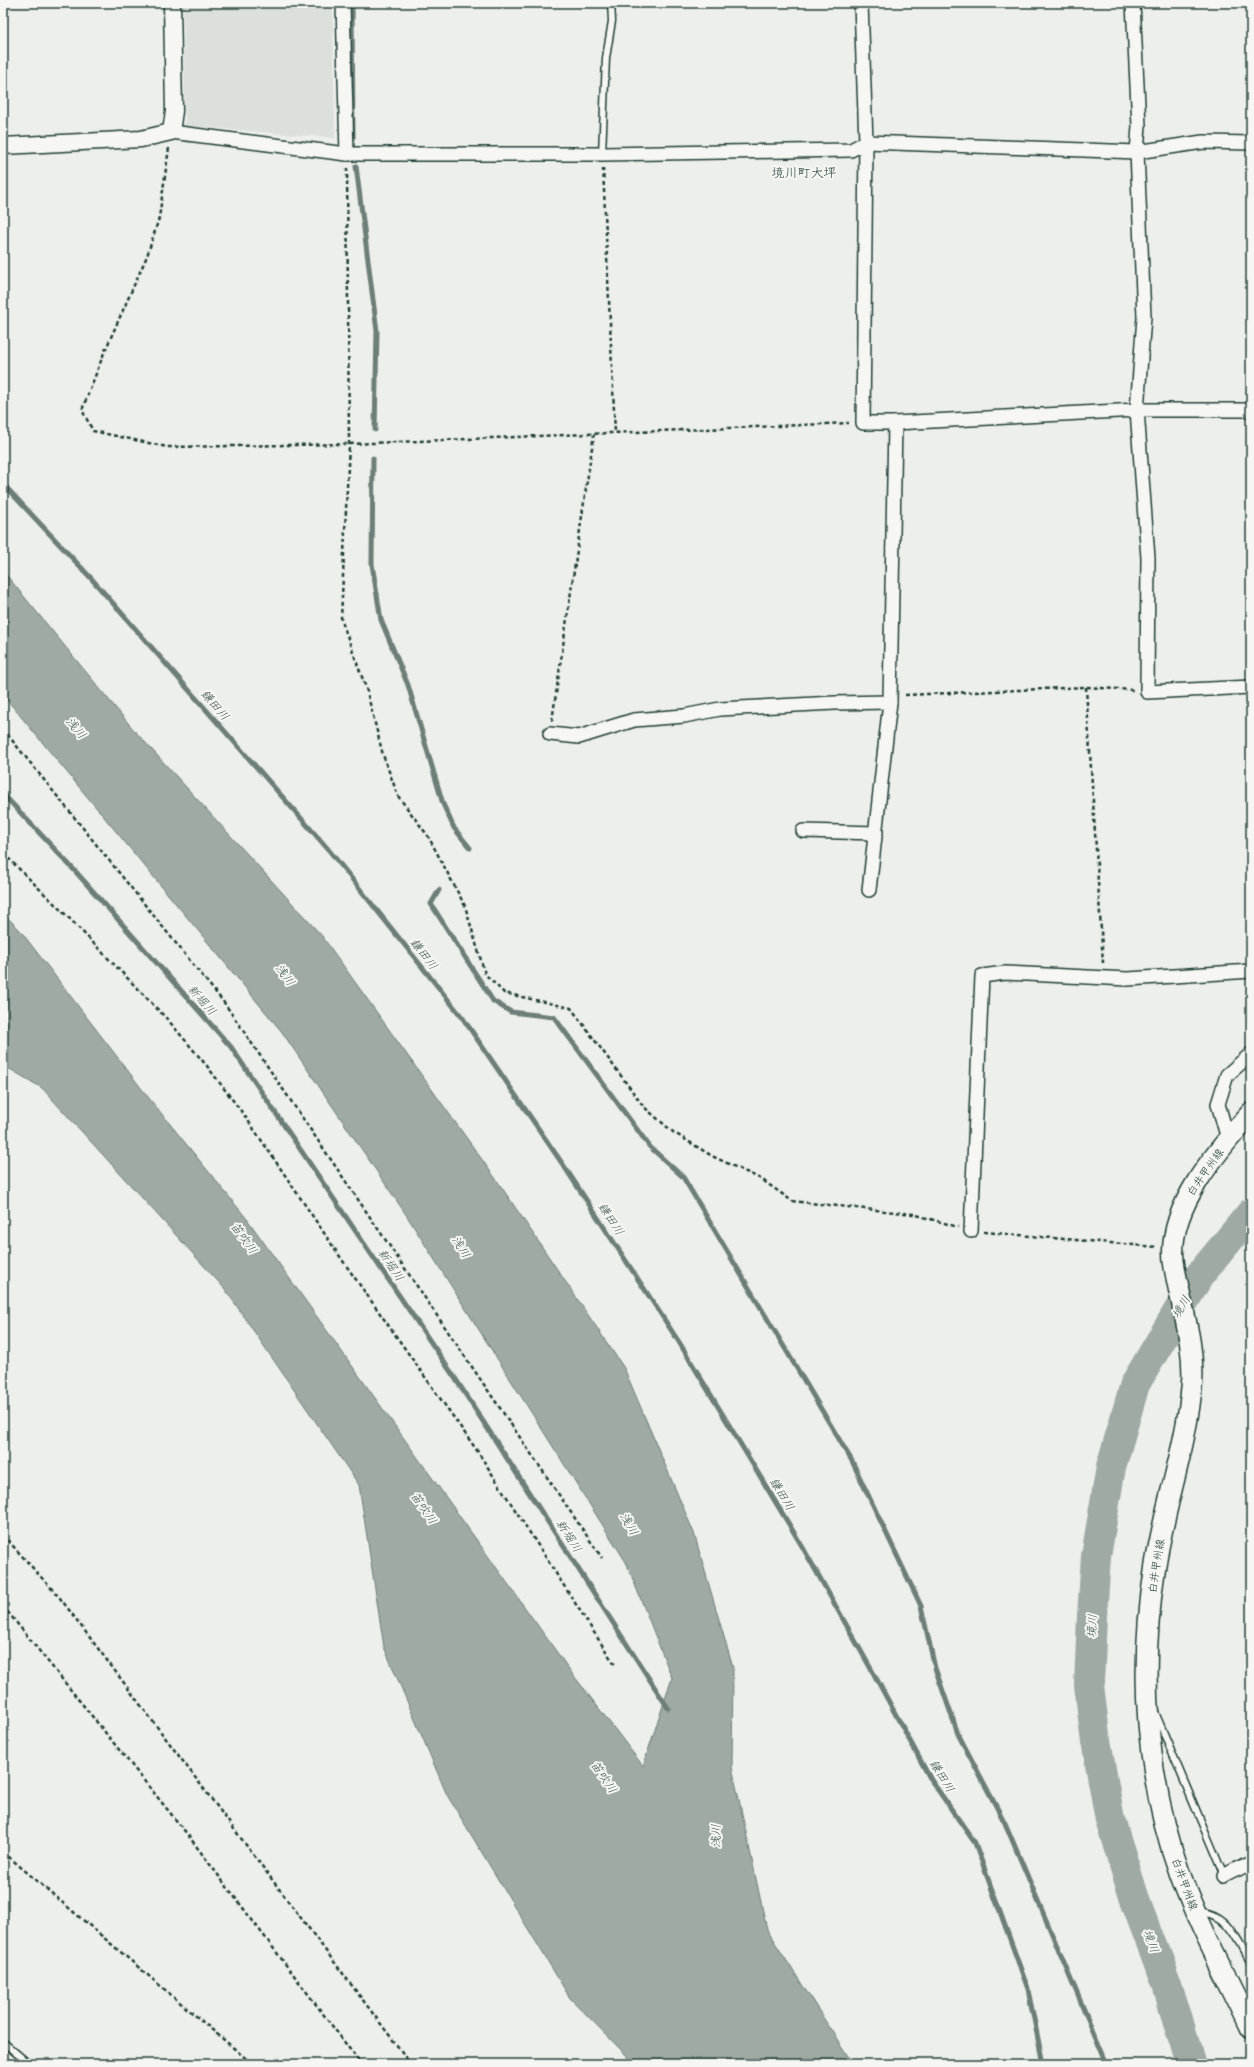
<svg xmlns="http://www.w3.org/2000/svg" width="1254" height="2067" viewBox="0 0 1254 2067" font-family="Delius,'Klee One',sans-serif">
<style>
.built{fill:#dce0db}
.water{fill:#9faaa4;stroke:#6c7e77}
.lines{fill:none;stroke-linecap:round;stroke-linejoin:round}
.stream{stroke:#6c7e77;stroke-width:5}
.river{stroke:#9faaa4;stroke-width:30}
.service-casing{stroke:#1f3d34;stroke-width:9}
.minor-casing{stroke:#1f3d34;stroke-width:16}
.tertiary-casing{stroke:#1f3d34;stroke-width:19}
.primary-casing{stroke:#1f3d34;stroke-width:23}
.path{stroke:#1f3d34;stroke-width:2.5;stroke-dasharray:4 3;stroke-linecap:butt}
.service{stroke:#f6f6f2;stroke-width:6}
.minor{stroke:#f6f6f2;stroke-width:13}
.tertiary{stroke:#f6f6f2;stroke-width:16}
.primary{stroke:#f6f6f2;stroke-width:20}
.labels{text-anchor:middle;stroke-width:4;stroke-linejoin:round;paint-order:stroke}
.street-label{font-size:11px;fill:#1f3d34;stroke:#f6f6f2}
.water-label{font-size:12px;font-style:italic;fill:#3f5850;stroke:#f6f6f2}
.quarter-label{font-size:13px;fill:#1f3d34;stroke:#f6f6f2}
</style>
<rect width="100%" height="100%" fill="#edefea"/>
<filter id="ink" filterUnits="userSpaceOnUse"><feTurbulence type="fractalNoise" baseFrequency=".025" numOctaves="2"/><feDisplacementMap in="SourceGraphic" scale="8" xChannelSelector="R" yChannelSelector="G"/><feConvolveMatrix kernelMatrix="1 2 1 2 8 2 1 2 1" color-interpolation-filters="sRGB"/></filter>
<g filter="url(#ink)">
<path class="built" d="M 183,3 L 333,3 L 335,138 L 185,126 Z"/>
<path class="water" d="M 3,571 L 133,729 L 322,936 L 498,1182 L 624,1368 L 694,1533 L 733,1668 L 732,1767 L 767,1930 L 853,2064 L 635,2064 L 570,1998 L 447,1795 L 384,1647 L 359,1485 L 225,1289 L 42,1088 L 3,1065 L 3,913 L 19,929 L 148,1097 L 247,1219 L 571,1672 L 643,1766 L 672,1678 L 626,1562 L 405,1213 L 282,1032 L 3,695 Z"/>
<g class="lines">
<g class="stream">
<path d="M 352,3 L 353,137"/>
<path d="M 356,166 L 377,331 L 375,430"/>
<path d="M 373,458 L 372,564 L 381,620 L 408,685 L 443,804 L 454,828 L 470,848"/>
<path d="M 3,484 L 90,577 L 328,849 L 462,1017 L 566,1169 L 679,1342 L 802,1546 L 875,1676 L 931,1780 L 975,1843 L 1028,1989 L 1043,2064"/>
<path d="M 3,794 L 76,872 L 231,1047 L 455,1378 L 668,1708"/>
<path d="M 439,890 L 431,904 L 493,1001 L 511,1012 L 554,1017 L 650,1147 L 683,1177 L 852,1461 L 921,1606 L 935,1668 L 958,1734 L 1005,1823 L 1107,2064"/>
</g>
<path class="river" d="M 1191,2064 L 1167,1985 L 1137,1906 L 1110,1820 L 1095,1735 L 1089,1685 L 1092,1616 L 1096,1556 L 1111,1467 L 1135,1384 L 1199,1276 L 1251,1213"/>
<defs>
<g id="service">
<path d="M 602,154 L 606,58 L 612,21 L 611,3"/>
<path d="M 1155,1712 L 1224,1876"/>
<path d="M 1199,1912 C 1228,1912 1238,1941 1251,1963"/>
<path d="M 3,2042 L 29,2064"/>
</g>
<g id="minor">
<path d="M 343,3 L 347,154"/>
<path d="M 861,3 L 866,142 L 863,423 L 895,423 L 1137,410 L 1251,410"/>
<path d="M 1133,3 L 1139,126 L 1137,152 L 1144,317 L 1137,410 L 1148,558 L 1147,692 L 1251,687"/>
<path d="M 171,132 L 347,154 L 602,154 L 851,150 L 866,142 L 1137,152 L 1203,142 L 1251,143"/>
<path d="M 550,734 L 579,737 L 634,720 L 684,716 L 720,709 L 835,703 L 890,702"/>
<path d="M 803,831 L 876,833"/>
<path d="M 869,890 L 890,702 L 895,423"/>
<path d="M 1228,1139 L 1218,1104 L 1227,1075 L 1251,1054"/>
<path d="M 971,1231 L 982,976 L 1005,973 L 1128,979 L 1251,971"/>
<path d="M 1224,1876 L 1251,1862"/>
</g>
<path id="tertiary" d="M 3,146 L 141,139 L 171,132 L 174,111 L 172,3"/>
<path id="primary" d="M 1251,1113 C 1218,1150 1165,1210 1174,1264 C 1180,1303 1195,1343 1192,1383 C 1187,1446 1164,1506 1155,1568 C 1139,1670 1145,1776 1180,1874 C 1199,1927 1227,1977 1251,2028"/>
</defs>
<use href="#service" class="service-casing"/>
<use href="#minor" class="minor-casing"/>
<use href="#tertiary" class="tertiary-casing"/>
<use href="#primary" class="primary-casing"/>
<g class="path">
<path d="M 169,148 L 159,218 L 147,256 L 104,353 L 82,410 L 93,431 L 167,447 L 233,446 L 349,444 L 849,423"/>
<path d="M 347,168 L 349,444 L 341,619 L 366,688 L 383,755 L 398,796 L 428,836 L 465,906 L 485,974 L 504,993 L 571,1008 L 644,1107 L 673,1132 L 712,1156 L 761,1179 L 792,1201 L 913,1214 L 958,1227"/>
<path d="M 603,168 L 615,433"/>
<path d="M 1086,687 L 1103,963"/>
<path d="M 905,695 L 1086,687 L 1133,690"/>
<path d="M 552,721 L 594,434"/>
<path d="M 3,729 L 225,1004 L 602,1558"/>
<path d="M 3,853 L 69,918 L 168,1020 L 207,1066 L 247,1119 L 345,1264 L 476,1449 L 615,1665"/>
<path d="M 984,1232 L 1157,1247"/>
<path d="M 3,1535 L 60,1598 L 411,2064"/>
<path d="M 3,1606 L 184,1830 L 361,2064"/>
<path d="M 3,1852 L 250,2062"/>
</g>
<use href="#service" class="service"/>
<use href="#minor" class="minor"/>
<use href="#tertiary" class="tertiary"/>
<use href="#primary" class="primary"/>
</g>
</g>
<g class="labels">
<g class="street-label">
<text transform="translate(1205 1172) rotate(-55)" y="4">白井甲州線</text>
<text transform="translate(1156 1566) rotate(-81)" y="4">白井甲州線</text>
<text transform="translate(1185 1884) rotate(70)" y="4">白井甲州線</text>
</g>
<g class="water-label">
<text transform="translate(215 705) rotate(49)" y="4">鎌田川</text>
<text transform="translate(76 728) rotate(50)" y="4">浅川</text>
<text transform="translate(424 954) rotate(52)" y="4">鎌田川</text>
<text transform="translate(285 975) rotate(54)" y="4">浅川</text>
<text transform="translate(202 1000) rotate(48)" y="4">新堀川</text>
<text transform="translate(611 1219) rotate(57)" y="4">鎌田川</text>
<text transform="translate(244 1238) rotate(54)" y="4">笛吹川</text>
<text transform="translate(461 1247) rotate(58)" y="4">浅川</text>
<text transform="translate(391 1265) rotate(56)" y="4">新堀川</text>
<text transform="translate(1181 1307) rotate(-59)" y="4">境川</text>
<text transform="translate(782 1494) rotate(59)" y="4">鎌田川</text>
<text transform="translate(424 1508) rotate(56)" y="4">笛吹川</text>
<text transform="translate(629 1524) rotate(60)" y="4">浅川</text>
<text transform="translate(569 1536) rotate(57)" y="4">新堀川</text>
<text transform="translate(1092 1626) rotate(-87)" y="4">境川</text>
<text transform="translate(942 1776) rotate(58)" y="4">鎌田川</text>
<text transform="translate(604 1777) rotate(56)" y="4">笛吹川</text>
<text transform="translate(716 1836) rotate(-90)" y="4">浅川</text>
<text transform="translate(1151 1941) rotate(69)" y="4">境川</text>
</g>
<g class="quarter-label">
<text x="804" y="177">境川町大坪</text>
</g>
</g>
<rect width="1254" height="2067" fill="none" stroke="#f6f6f2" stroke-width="16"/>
<rect x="8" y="8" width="1238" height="2051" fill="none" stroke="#1f3d34" stroke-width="1.5" filter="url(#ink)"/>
</svg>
